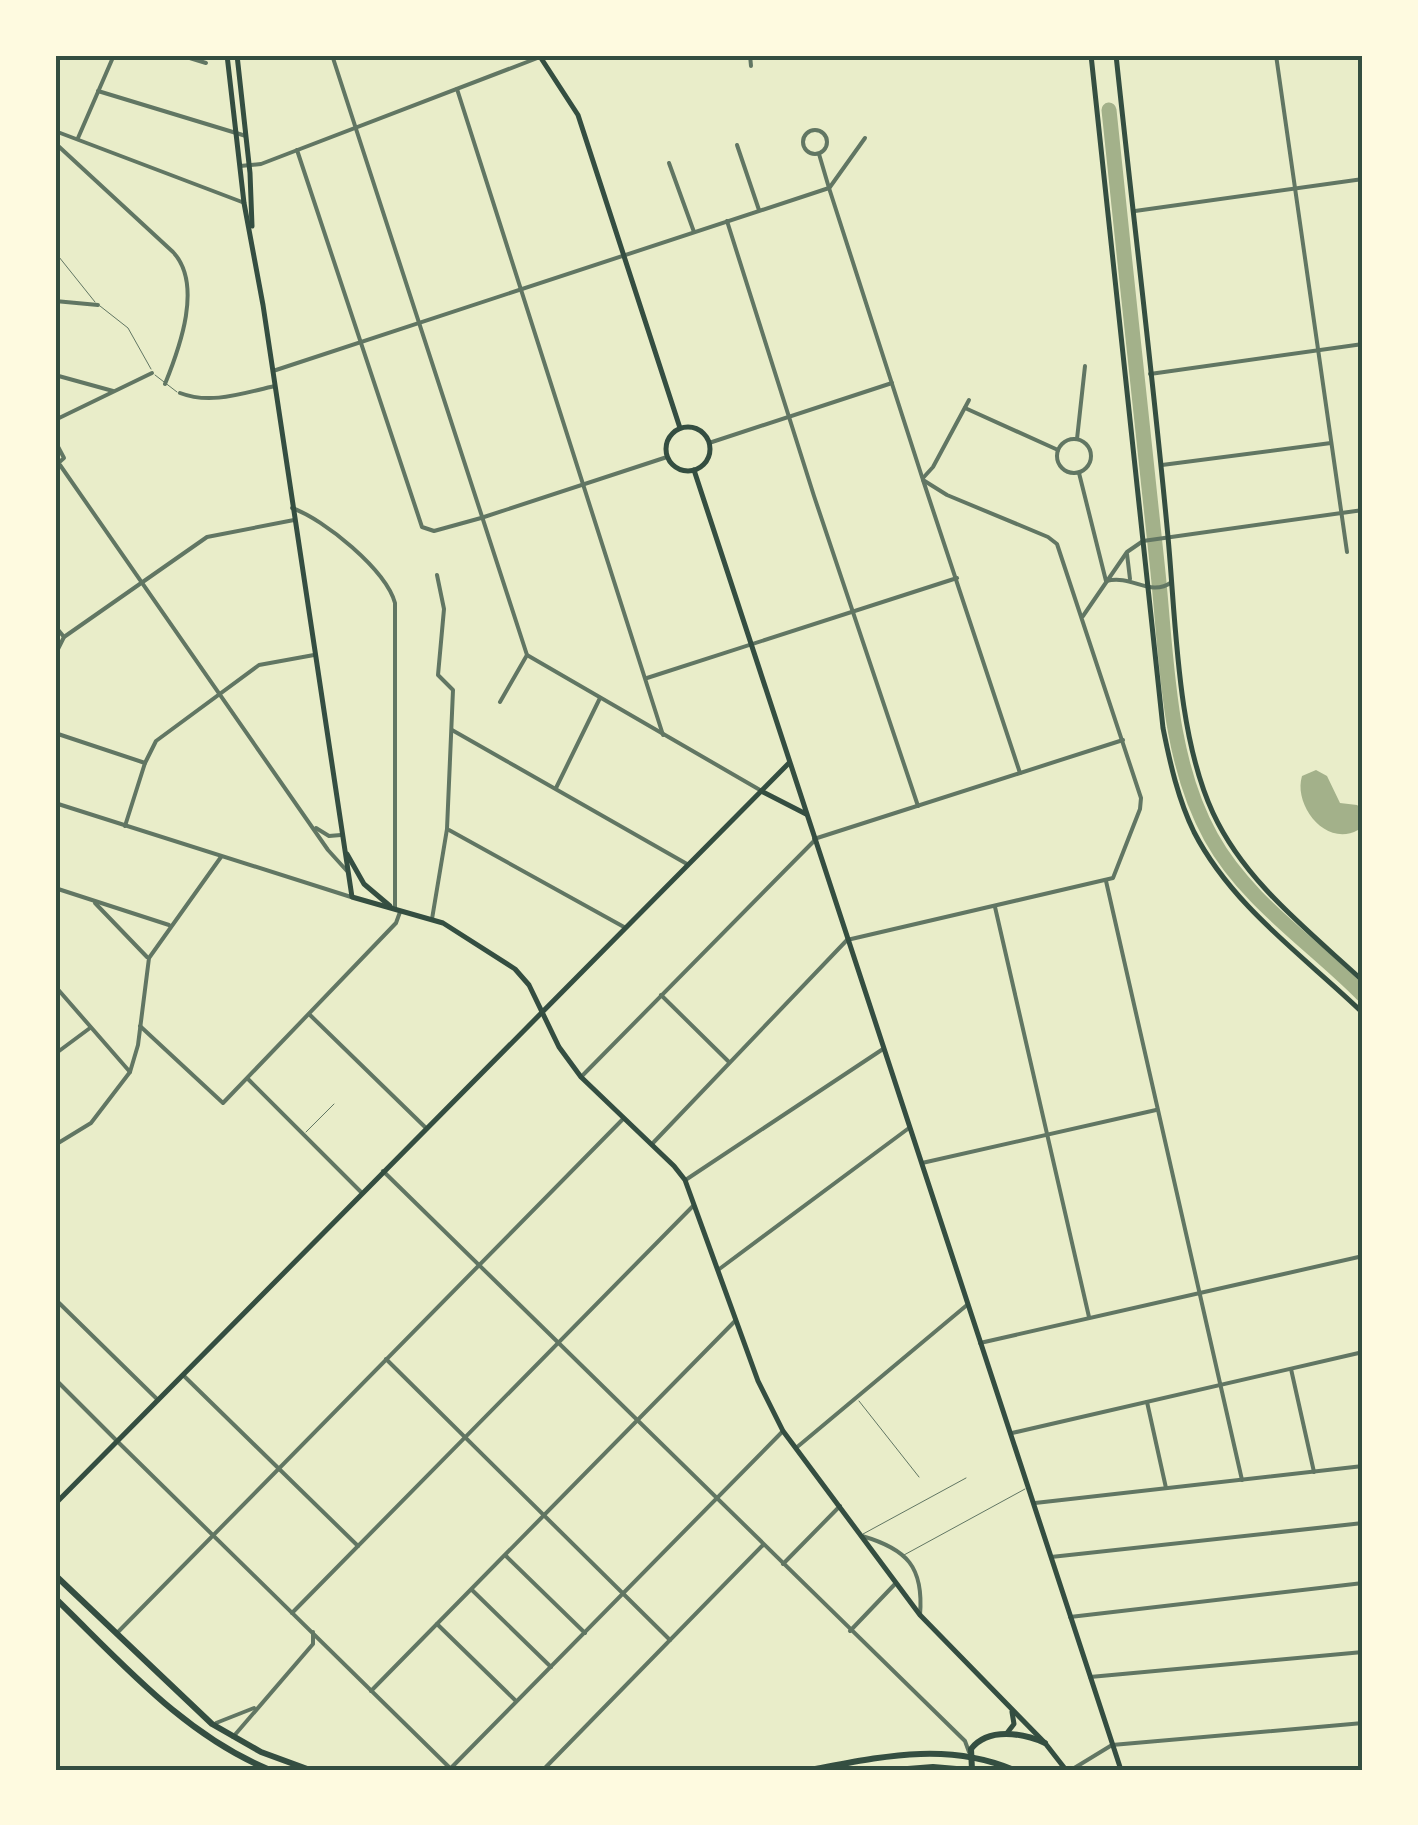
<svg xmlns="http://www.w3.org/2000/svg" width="1418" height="1825" viewBox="0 0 1418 1825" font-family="'Roboto Serif',serif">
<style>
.water{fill:#a3b18a}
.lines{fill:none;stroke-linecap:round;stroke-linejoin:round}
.river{stroke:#a3b18a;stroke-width:15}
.service{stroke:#617663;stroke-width:1}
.minor{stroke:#617663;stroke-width:4}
.tertiary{stroke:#617663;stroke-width:4}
.secondary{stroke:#344e41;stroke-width:5}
.primary{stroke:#344e41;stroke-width:5}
.trunk{stroke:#344e41;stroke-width:6}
.neatline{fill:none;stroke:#344e41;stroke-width:4}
</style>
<rect width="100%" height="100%" fill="#e9edc9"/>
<path class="water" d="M 1316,770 L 1327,776 L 1340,803 L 1357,805 L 1363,810 L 1363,822 L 1358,830 C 1326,848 1293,805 1302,776 Z"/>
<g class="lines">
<path class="river" d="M 1109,110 C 1125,261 1140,412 1157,563 C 1167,653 1166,756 1211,837 C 1247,902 1312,943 1363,995"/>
<g class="service">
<path d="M 55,252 L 95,302"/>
<path d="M 100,306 L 128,328 L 151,369"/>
<path d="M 155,375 L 177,392"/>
<path d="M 306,1132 L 334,1104"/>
<path d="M 859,1401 L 919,1477"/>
<path d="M 863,1534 L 966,1478"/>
<path d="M 904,1555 L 1025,1489"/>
</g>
<g class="minor">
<path d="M 180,55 L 206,63"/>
<path d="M 332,55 L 527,655 L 760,790"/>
<path d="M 750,55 L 751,66"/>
<path d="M 1276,55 L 1347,552"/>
<path d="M 457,89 L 663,735"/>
<path d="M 98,91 L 246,136"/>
<circle cx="815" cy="142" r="12"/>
<path d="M 55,131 L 242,202"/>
<path d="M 78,138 L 114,55"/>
<path d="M 55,143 L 173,252 C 203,284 180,347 165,384"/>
<path d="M 737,145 L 759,210"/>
<path d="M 297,150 L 422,527 L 434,531 L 481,518 L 667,457"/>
<path d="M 819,154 L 829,188"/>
<path d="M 669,163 L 694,232"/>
<path d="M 240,166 L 261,164 L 540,57"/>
<path d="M 830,187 L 865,138"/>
<path d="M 1135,211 L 1363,179"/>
<path d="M 727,221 L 814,496 L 918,806"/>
<path d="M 55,301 L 98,305"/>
<path d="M 1150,374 L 1363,344"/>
<path d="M 55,375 L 113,391"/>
<path d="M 180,393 C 211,405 243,393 275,386"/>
<path d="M 965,408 L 1058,450"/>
<path d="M 55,420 L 152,373"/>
<circle cx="1074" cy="456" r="17"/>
<path d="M 1077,439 L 1085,366"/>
<path d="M 55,441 L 64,458 L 55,466"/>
<path d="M 60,465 L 328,850 L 347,871"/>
<path d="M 1162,465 L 1331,443"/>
<path d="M 1079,473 L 1106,581"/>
<path d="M 923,478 L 933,467 L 969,400"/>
<path d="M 923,480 L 1020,773"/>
<path d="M 292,508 C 324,519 386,570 395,603 L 395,909"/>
<path d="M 55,626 L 64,637"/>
<path d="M 55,655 L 64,637 L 207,537 L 294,520"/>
<path d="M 647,678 L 957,578"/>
<path d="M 500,702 L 527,655"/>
<path d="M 452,730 L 687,864"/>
<path d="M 55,733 L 145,763"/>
<path d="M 556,788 L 600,698"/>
<path d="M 55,803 L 351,897"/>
<path d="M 125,826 L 145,763 L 156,741 L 259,665 L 314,655"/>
<path d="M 316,828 L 329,836 L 341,835"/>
<path d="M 449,830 L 624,927"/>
<path d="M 814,839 L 1123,740"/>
<path d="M 1106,881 L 1242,1480"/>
<path d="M 55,888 L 169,925"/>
<path d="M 95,903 L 147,957"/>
<path d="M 995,907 L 1089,1317"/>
<path d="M 432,919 L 447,829 L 453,690 L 438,675 L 444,609 L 437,575"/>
<path d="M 55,986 L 130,1072"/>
<path d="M 661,995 L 729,1062"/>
<path d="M 310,1015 L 426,1128"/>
<path d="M 140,1026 L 223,1103 L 396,923 L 400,912"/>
<path d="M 55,1054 L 90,1028"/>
<path d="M 581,1077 L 814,841"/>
<path d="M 248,1079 L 361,1192"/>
<path d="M 652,1144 L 847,940"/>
<path d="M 55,1145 L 91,1123 L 130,1072 L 138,1045 L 149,958 L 221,857"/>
<path d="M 922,1163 L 1156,1110"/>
<path d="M 383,1171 L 965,1741 L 969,1752"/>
<path d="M 687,1179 L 883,1049"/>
<path d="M 718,1270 L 909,1128"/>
<path d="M 55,1299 L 158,1400"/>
<path d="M 386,1359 L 670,1640"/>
<path d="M 1291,1369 L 1314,1472"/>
<path d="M 183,1375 L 358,1546"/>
<path d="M 55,1379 L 117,1441"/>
<path d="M 1147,1402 L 1166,1488"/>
<path d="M 796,1448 L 967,1305"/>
<path d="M 1035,1503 L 1363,1466"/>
<path d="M 862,1536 C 907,1549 924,1567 920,1615"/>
<path d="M 506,1556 L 585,1633"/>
<path d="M 1051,1557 L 1363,1523"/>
<path d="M 783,1564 L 840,1506"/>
<path d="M 472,1590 L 551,1667"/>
<path d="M 292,1613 L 694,1205"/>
<path d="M 1070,1617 L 1363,1583"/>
<path d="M 437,1624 L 516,1701"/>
<path d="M 850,1631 L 895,1584"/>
<path d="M 118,1632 L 623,1119"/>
<path d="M 1090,1677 L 1363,1652"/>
<path d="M 371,1691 L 736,1320"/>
<path d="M 450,1769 L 783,1431"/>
<path d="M 543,1770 L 763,1545"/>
<path d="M 1071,1770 L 1112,1745 L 1363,1723"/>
</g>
<g class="tertiary">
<path d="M 273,371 L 829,188 L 923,480 L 947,495 L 1048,537 L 1057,544 L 1141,798 L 1140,809 L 1113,878 L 847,940"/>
<path d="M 709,443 L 892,383"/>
<path d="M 1127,554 L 1130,579"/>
<path d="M 1106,581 C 1133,574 1149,598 1172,582"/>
<path d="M 1083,616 L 1127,552 L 1143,541 L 1363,510"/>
<path d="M 980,1343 L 1363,1256"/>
<path d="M 1012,1433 L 1363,1352"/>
<path d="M 117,1441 L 452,1770"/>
<path d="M 216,1723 L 254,1708"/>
<path d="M 233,1737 L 313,1644 L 313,1632"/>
</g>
<g class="secondary">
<path d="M 539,55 L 578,115 L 680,428"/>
<circle cx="688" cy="449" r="22"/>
<path d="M 694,470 L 1121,1770"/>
<path d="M 761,791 L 806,814"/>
<path d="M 55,1504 L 789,763"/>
</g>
<g class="primary">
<path d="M 227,55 L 244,203 L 263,305 L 352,897 L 443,923 L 515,969 L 529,985 L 559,1047 L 581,1077 L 674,1166 L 685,1180 L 758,1381 L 783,1431 L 920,1615 L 1045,1743 L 1066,1770"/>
<path d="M 237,55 L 250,173 L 252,226"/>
<path d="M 1091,55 L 1163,728 C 1170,763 1178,799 1194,832 C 1232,906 1304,956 1363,1013"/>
<path d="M 1116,55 C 1133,216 1153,376 1168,537 C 1176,623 1177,735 1213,813 C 1245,882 1308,930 1363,981"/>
<path d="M 347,854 L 364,884 L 390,906"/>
<path d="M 1007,1733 L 1014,1724 L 1012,1712"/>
</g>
<g class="trunk">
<path d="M 55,1575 L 212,1724 L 261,1752 L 310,1770"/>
<path d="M 55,1598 C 121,1662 184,1735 270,1770"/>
<path d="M 810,1770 C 880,1757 946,1741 1014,1770"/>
<path d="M 895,1770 L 933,1767 L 968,1770"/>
<path d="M 972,1770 L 971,1749 C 988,1727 1023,1733 1045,1743"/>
</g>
</g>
<rect width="1418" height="1825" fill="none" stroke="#fefae0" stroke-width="115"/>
<rect x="58" y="58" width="1302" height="1710" class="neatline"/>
</svg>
